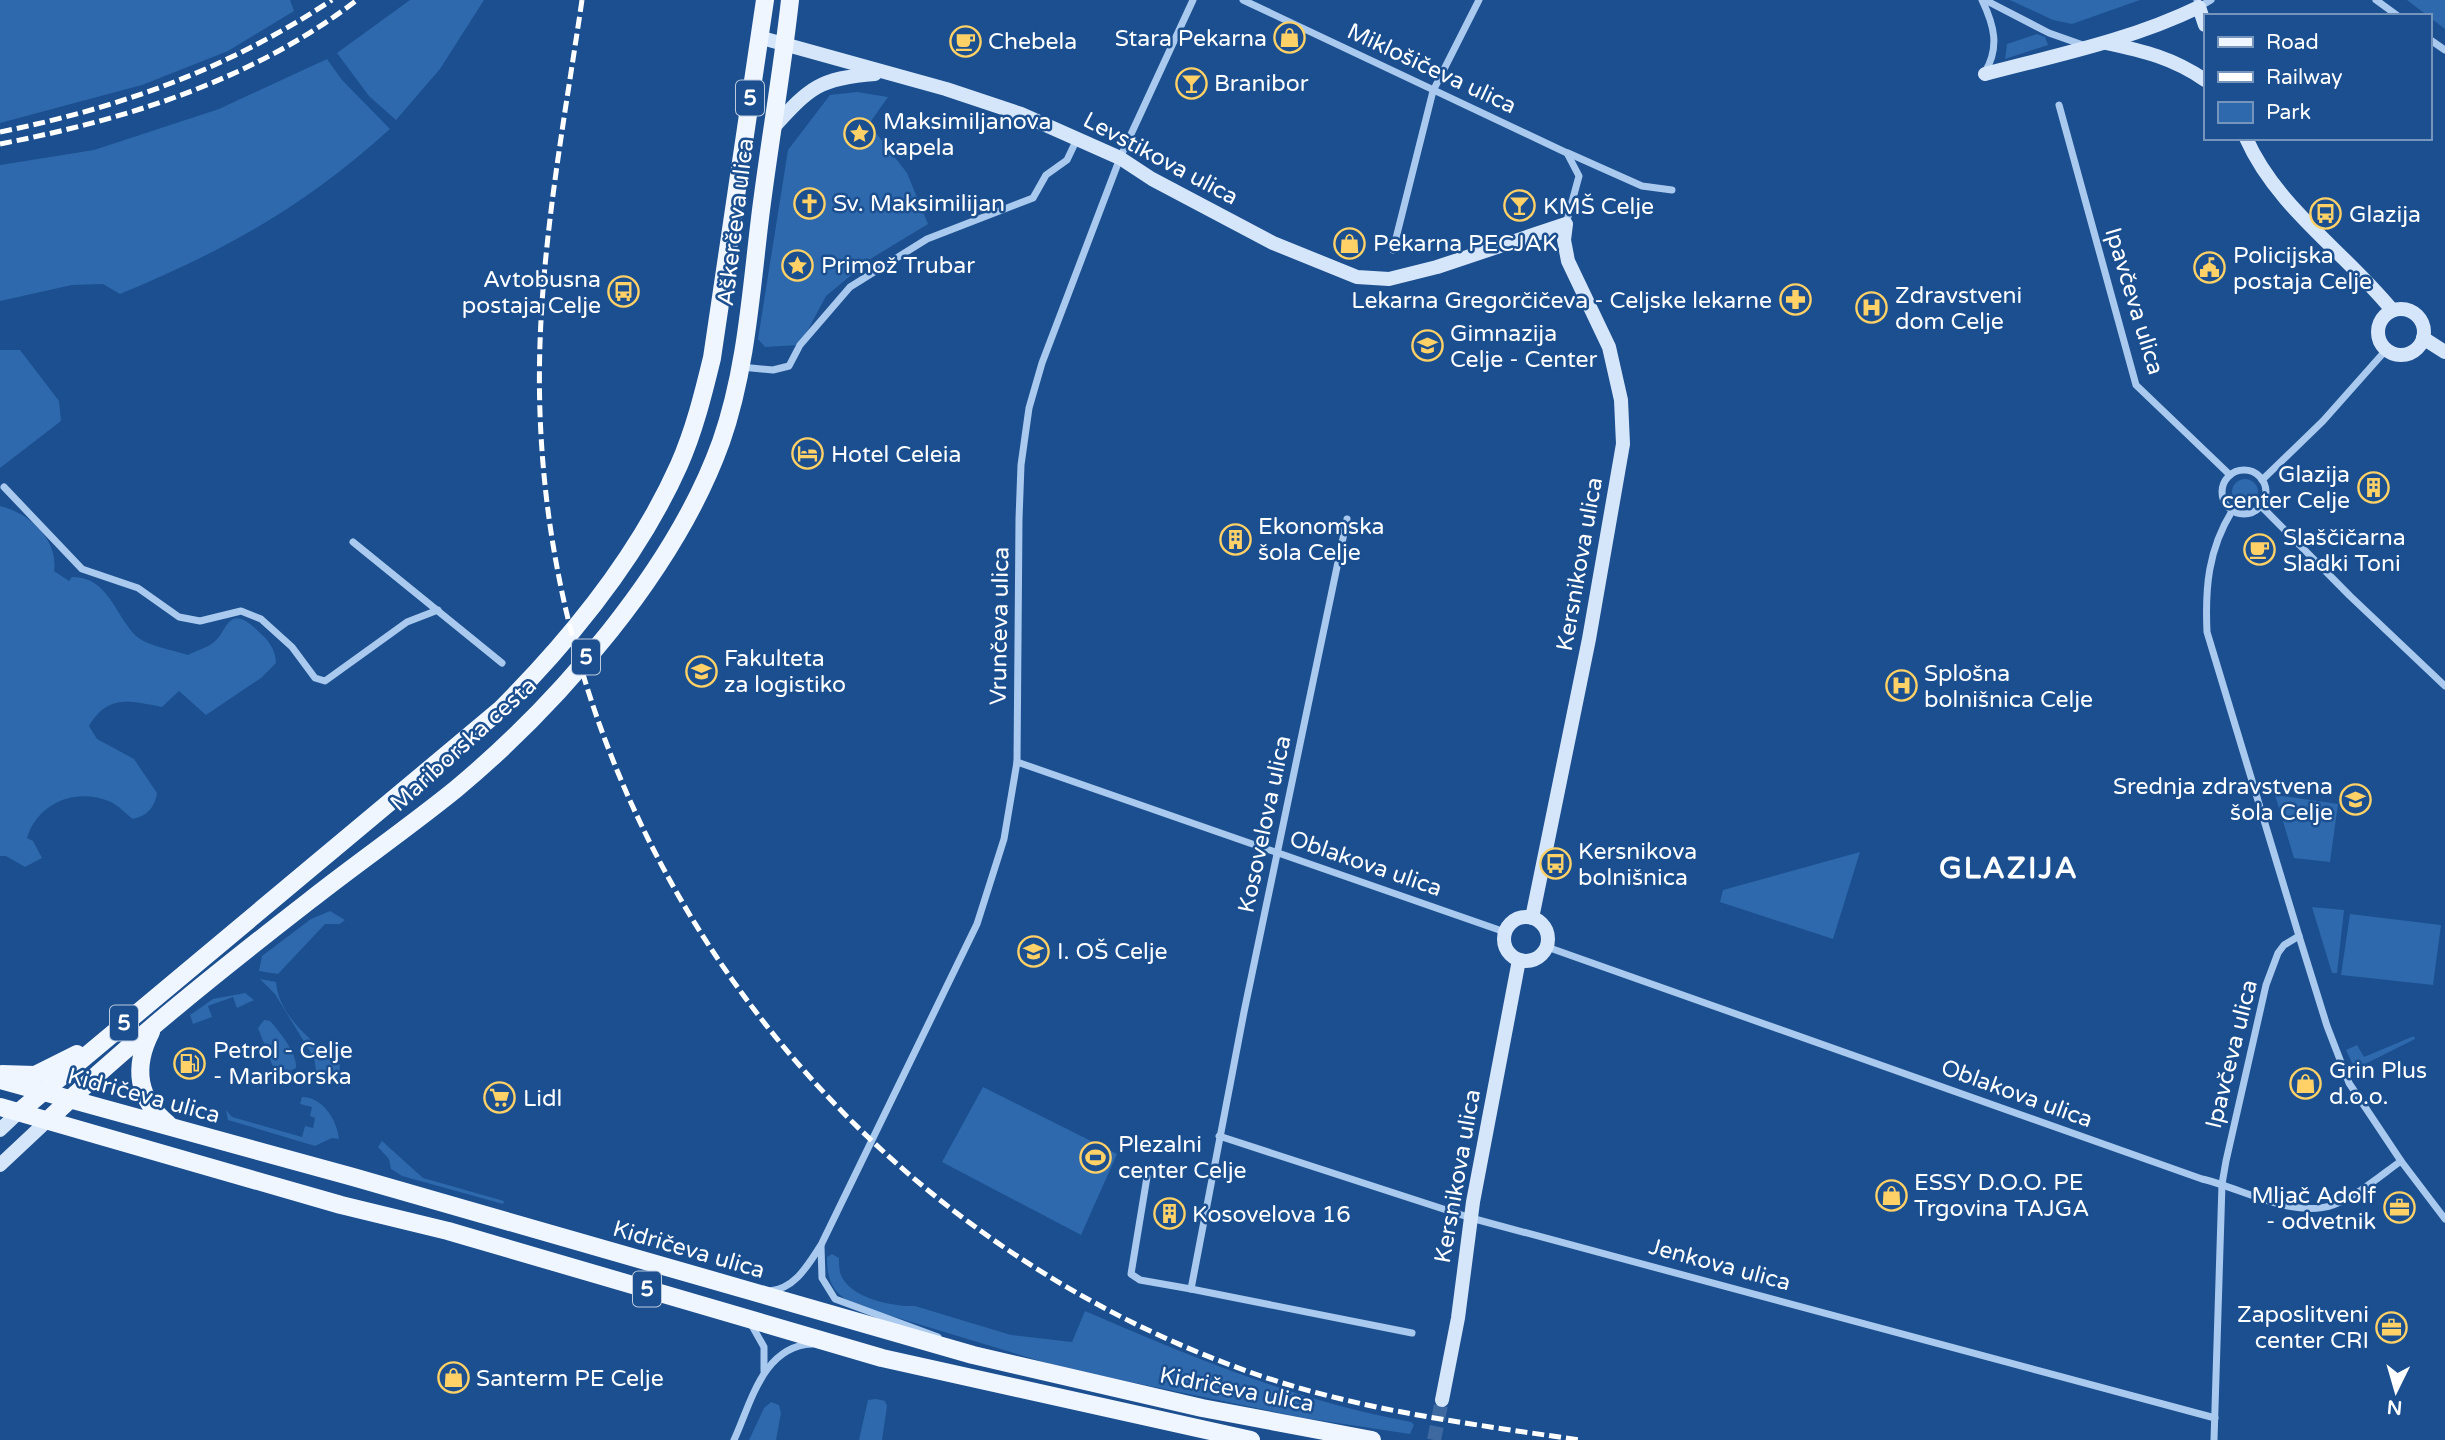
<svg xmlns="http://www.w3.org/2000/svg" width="2445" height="1440" viewBox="0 0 2445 1440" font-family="'Varela Round',sans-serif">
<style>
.green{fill:#2e69ad}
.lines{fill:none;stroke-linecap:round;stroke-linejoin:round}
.secondary-tunnel{stroke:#3d69a0;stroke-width:14;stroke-dasharray:14 7;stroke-linecap:butt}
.street{stroke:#a9c9ee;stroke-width:7}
.secondary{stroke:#d6e6fa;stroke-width:14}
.primary{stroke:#f0f6ff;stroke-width:18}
.rail{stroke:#fff;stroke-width:5;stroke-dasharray:12 5;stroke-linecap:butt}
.labels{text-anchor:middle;stroke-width:5;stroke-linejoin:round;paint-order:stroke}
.shield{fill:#1b4f8f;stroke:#bbcadd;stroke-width:2}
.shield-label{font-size:21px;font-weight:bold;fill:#fff}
.poi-label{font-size:23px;fill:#fff;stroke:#1b4f8f;text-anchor:start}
.street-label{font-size:23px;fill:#fff;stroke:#1b4f8f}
.district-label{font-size:30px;font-weight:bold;letter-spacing:2px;fill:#fff;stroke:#1b4f8f}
</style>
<rect width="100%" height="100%" fill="#1b4f8f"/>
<g class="green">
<path d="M 0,0 L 290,0 L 294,11 L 228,51 L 142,85 L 0,123 Z"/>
<path d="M 410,0 L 484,0 L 440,69 L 396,120 L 369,96 L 337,53 Z"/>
<path d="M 2010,0 L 2140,0 L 2072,24 L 2053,20 Z"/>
<path d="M 2407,0 L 2445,0 L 2445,29 Z"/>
<path d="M 2037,34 L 2045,37 L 2048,45 L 2005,59 L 2007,44 Z"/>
<path d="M 327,59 L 342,80 L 390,129 C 304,207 226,250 120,294 L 103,284 L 72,285 L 0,301 L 0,165 L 94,150 L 219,109 Z"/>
<path d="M 857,92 L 888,97 L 869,124 L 907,173 L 928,224 L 872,258 L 826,296 L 800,345 L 765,347 L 758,339 L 788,150 L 830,95 Z"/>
<path d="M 0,350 L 20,350 L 59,401 L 61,421 L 0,468 Z"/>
<circle cx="2245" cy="492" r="13"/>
<path d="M 0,506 C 28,512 59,540 54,571 L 69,581 L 72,577 C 107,576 115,614 135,635 C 146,646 173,650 188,655 C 195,651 206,648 213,643 C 228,632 227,601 258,631 C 269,641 275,648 276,663 L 261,678 L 206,715 L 179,691 L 162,707 C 130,701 108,694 89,726 L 97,739 L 134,759 L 157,793 C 155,807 147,816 133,819 C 126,814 119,806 111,802 C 77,787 38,802 27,838 L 33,841 L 42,858 L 25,867 L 6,856 L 0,856 Z"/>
<path d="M 2275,795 L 2338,804 L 2330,862 L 2294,858 Z"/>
<path d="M 1860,852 L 1833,939 L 1720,902 L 1723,890 Z"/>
<path d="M 2312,907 L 2344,910 L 2337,973 L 2332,973 Z"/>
<path d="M 330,911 L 345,920 L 340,924 L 325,924 L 278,974 L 259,971 L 262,956 L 311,919 Z"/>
<path d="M 2350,914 L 2441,925 L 2433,985 L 2341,975 Z"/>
<path d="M 260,979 L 276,982 C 279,1018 315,1043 340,1065 L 339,1076 L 334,1081 L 317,1076 L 314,1058 L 275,994 Z"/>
<path d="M 245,993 L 254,1000 L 237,1008 L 233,997 L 208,1006 L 212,1017 L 193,1024 L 190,1015 L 213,999 Z"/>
<path d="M 264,1020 L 270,1021 C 280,1032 297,1053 296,1068 L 277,1077 L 258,1028 Z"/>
<path d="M 2414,1036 L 2415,1039 L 2361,1066 L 2352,1063 L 2346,1050 L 2357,1045 L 2364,1057 Z"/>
<path d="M 983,1087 L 1117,1154 L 1081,1235 L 942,1162 Z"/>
<path d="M 302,1097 C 323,1097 337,1120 339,1139 L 332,1138 L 315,1146 L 228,1120 L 226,1110 L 232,1117 L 302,1137 L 305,1126 L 313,1128 L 315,1118 L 310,1116 L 312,1107 L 300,1104 Z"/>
<path d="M 382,1141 L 423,1178 L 504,1201 L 503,1204 L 402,1176 L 391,1169 L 389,1159 L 378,1147 Z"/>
<path d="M 832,1254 L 839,1258 C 839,1263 839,1270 841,1275 C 850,1298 893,1307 915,1306 L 1011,1335 L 1072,1342 L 1085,1311 C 1192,1357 1296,1401 1411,1422 L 1414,1425 L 1410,1434 L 1304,1418 L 1063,1368 L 855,1305 C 833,1293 827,1282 827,1257 Z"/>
<path d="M 876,1399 L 885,1401 L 887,1406 L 882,1440 L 859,1440 L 868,1400 Z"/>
<path d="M 771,1402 L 779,1405 L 781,1413 L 776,1440 L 749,1440 L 764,1408 Z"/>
</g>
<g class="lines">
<path class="secondary-tunnel" d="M 1434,1440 L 1442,1400"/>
<g class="street">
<path d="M 1243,0 L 1567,153 L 1579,176 L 1566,224"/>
<path d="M 1982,0 C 1994,25 2000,47 1985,72"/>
<path d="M 1985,0 L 2049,33 L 2083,45"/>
<path d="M 2197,0 L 2199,7 L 2211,0"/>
<path d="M 2376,0 L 2398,16"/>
<path d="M 2429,39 L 2445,50"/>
<path d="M 2059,105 L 2136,385 L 2230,475"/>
<path d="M 1568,153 L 1642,186 L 1672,190"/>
<path d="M 1393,250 L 1433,91 L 1479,0"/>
<path d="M 741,367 L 773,370 L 789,366 L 800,345 L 850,287 L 927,239 L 1033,198 L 1046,175 L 1067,160 L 1077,139"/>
<circle cx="2244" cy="492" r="22"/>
<path d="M 2262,480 L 2323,421 L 2386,350"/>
<path d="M 4,487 L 82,569 L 138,588 L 179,617 L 200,621 L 241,611 L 261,619 L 292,647 L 315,678 L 325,681 L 407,622 L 438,610"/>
<path d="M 2261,506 L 2350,596 L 2445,686"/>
<path d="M 2232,511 C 2208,550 2205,588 2207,632 L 2299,936"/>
<path d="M 353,542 L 502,663"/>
<path d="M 1017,762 L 1505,932"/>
<path d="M 1547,947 L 2202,1179 C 2242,1188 2292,1219 2333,1205 C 2357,1196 2380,1176 2401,1161 L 2445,1219"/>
<path d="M 1219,1136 L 1471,1218 L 2215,1418"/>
<path d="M 1147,1177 L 1131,1274 L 1140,1280 L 1191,1289 L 1244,1012 L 1347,519"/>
<path d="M 821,1246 L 822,1278 L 835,1299 L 938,1337"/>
<path d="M 1191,1289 L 1412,1333"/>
<path d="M 769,1291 C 795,1289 808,1265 821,1245 L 977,924 L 1004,839 L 1017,762 L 1019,519 L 1021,465 L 1029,408 L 1042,363 L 1120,158 L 1193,0"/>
<path d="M 751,1324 L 764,1347 L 764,1371"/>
<path d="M 734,1440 C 751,1403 763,1346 812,1344"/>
<path d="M 2214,1440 L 2222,1184 L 2226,1161 L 2266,985 L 2278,953 L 2284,945 L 2299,936 L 2327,1026 L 2349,1083 L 2401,1161"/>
</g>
<g class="secondary">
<path d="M 762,38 L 946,89 L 1021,114 L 1120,158 L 1152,179 L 1273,243 L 1357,277 L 1389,279 L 1437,267 L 1566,224 L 1564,240 L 1568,261 L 1609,347 L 1621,400 L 1623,444 L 1589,639 L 1532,918"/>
<path d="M 2106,43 C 2144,51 2173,58 2205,80"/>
<path d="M 1985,74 C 2057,55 2131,40 2199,7 L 2205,25"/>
<path d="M 771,130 C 809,89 817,78 875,74"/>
<path d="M 2246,138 C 2277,208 2345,252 2392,310"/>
<circle cx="2401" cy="332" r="23"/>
<path d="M 2423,338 L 2445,352"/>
<circle cx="1526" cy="939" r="22"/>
<path d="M 0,1130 L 19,1112"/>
<path d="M 0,1165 L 48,1120"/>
<path d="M 1442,1400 L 1458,1318 L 1473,1202 L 1519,960"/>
</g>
<g class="primary">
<path d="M 151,1032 C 133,1067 137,1099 168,1124"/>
<path d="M 2,1074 L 35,1075 L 77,1054"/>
<path d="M 0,1080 L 353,1177 L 973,1355 L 1202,1408 L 1372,1440"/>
<path d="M 0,1107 L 341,1205 L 448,1231 L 882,1358 L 1251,1440"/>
<path d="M 19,1112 L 500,710 C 569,641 639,555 679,465 C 694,431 703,395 712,358 L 765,0"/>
<path d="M 48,1120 C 130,1042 219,971 309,901 C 357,863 408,828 456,789 C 559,703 675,570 721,442 C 746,371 751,292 760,218 C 769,145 782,73 790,0"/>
</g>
<g class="rail">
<path d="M 582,0 C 562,137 535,274 540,413 C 555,851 848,1235 1261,1376 C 1364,1411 1472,1424 1579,1440"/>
<path d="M 0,132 C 123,107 227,69 332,0"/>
<path d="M 0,144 C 128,119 253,80 357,0"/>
</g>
</g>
<defs>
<symbol id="shop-ring" viewBox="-11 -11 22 22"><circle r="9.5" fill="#1b4f8f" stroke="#ffd166" stroke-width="1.5"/><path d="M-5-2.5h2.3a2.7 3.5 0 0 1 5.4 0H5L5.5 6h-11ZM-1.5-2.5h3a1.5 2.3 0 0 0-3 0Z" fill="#ffd166"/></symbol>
<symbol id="cafe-ring" viewBox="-11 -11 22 22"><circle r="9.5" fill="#1b4f8f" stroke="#ffd166" stroke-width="1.5"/><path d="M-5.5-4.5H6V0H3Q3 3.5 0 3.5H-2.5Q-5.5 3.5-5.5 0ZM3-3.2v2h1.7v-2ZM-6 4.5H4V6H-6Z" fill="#ffd166"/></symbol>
<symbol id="bar-ring" viewBox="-11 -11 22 22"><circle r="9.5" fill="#1b4f8f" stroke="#ffd166" stroke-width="1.5"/><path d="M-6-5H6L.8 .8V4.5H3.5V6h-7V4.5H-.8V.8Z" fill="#ffd166"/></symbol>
<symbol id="sight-ring" viewBox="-11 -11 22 22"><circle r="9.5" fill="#1b4f8f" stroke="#ffd166" stroke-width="1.5"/><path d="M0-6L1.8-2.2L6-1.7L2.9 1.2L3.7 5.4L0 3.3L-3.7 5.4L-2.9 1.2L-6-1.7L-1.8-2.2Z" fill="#ffd166"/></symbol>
<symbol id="church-ring" viewBox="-11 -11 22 22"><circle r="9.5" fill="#1b4f8f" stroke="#ffd166" stroke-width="1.5"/><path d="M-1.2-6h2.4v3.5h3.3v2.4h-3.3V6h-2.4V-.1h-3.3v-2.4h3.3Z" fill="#ffd166"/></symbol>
<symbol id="bus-ring" viewBox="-11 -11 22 22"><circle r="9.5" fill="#1b4f8f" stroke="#ffd166" stroke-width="1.5"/><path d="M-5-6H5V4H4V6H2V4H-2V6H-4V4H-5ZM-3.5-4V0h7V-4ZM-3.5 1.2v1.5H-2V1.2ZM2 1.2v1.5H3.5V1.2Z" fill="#ffd166"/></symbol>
<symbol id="civic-ring" viewBox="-11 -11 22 22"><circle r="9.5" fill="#1b4f8f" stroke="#ffd166" stroke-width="1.5"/><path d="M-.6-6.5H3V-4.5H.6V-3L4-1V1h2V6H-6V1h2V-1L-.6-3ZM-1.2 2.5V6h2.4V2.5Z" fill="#ffd166"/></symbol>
<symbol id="pharmacy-ring" viewBox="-11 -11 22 22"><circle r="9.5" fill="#1b4f8f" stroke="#ffd166" stroke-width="1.5"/><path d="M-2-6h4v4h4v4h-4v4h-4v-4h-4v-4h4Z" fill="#ffd166"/></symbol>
<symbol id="hospital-ring" viewBox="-11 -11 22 22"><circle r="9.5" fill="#1b4f8f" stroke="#ffd166" stroke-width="1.5"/><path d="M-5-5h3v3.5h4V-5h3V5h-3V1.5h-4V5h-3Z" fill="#ffd166"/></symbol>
<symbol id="school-ring" viewBox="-11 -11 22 22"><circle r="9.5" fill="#1b4f8f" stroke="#ffd166" stroke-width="1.5"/><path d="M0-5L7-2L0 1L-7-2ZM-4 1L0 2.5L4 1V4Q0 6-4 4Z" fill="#ffd166"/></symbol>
<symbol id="hotel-ring" viewBox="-11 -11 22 22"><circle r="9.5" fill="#1b4f8f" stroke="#ffd166" stroke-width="1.5"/><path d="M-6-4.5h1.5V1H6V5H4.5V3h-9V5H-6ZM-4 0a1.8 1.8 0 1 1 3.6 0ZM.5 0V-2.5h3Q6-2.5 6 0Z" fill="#ffd166"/></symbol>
<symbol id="building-ring" viewBox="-11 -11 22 22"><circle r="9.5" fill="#1b4f8f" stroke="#ffd166" stroke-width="1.5"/><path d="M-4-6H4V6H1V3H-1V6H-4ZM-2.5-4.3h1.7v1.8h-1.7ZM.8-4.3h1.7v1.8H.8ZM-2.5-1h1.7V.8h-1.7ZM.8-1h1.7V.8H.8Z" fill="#ffd166"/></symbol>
<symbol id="university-ring" viewBox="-11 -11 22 22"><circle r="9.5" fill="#1b4f8f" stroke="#ffd166" stroke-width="1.5"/><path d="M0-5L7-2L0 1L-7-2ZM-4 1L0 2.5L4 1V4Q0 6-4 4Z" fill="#ffd166"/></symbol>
<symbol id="fuel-ring" viewBox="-11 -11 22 22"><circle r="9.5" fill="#1b4f8f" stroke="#ffd166" stroke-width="1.5"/><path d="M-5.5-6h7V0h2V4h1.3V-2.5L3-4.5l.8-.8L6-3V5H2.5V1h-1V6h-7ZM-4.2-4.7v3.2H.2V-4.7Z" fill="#ffd166"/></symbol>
<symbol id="supermarket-ring" viewBox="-11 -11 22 22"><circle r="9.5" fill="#1b4f8f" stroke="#ffd166" stroke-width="1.5"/><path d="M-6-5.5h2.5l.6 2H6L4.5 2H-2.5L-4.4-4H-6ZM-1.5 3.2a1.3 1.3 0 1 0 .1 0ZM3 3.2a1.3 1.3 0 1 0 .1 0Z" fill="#ffd166"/></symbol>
<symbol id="stadium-ring" viewBox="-11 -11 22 22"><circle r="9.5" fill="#1b4f8f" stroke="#ffd166" stroke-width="1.5"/><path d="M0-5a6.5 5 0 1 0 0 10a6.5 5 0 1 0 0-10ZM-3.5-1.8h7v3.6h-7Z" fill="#ffd166"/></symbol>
<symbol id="office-ring" viewBox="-11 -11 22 22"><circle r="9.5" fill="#1b4f8f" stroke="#ffd166" stroke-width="1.5"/><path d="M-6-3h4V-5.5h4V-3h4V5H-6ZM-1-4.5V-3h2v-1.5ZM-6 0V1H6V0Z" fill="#ffd166"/></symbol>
</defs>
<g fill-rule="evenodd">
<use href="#shop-ring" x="1272" y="20" width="35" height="35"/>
<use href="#cafe-ring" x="948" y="24" width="35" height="35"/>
<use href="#bar-ring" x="1174" y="66" width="35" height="35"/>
<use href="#sight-ring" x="842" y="116" width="35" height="35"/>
<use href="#church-ring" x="792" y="186" width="35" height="35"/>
<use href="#bar-ring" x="1502" y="188" width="35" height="35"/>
<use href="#bus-ring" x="2308" y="196" width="35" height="35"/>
<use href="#shop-ring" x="1332" y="226" width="35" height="35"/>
<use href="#sight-ring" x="780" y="248" width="35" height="35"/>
<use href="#civic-ring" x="2192" y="250" width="35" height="35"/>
<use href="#bus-ring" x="606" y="274" width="35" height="35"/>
<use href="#pharmacy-ring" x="1778" y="282" width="35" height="35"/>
<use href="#hospital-ring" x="1854" y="290" width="35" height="35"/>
<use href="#school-ring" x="1410" y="328" width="35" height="35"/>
<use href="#hotel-ring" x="790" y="436" width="35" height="35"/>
<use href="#building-ring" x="2356" y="470" width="35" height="35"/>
<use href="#building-ring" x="1218" y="522" width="35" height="35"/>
<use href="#cafe-ring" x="2242" y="532" width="35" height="35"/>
<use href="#university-ring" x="684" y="654" width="35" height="35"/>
<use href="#hospital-ring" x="1884" y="668" width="35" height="35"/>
<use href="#school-ring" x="2338" y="782" width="35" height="35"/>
<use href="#bus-ring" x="1538" y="846" width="35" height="35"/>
<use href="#school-ring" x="1016" y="934" width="35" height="35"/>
<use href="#fuel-ring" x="172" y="1046" width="35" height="35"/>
<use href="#shop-ring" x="2288" y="1066" width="35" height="35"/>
<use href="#supermarket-ring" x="482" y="1080" width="35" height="35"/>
<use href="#stadium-ring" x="1078" y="1140" width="35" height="35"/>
<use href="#shop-ring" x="1874" y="1178" width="35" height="35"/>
<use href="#office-ring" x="2382" y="1190" width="35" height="35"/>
<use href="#building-ring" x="1152" y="1196" width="35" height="35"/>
<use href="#office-ring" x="2374" y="1310" width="35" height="35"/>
<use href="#shop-ring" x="436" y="1360" width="35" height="35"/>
</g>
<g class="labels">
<g class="shield">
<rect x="736" y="80.5" width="28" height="35" rx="5"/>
<rect x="572" y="639.5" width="28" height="35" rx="5"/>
<rect x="110" y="1005.5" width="28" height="35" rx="5"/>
<rect x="633" y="1271.5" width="28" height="35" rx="5"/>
</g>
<g class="shield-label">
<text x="750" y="105">5</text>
<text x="586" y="664">5</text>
<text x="124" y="1030">5</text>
<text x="647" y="1296">5</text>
</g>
<g class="poi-label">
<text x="1267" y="46" text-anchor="end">Stara Pekarna</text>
<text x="988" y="49">Chebela</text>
<text x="1214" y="91">Branibor</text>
<text x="883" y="129">Maksimiljanova<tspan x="883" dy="26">kapela</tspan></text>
<text x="833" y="211">Sv. Maksimilijan</text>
<text x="1543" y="214">KMŠ Celje</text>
<text x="2349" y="222">Glazija</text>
<text x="1373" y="251">Pekarna PECJAK</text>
<text x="2233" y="263">Policijska<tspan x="2233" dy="26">postaja Celje</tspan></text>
<text x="821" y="273">Primož Trubar</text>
<text x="601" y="287" text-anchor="end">Avtobusna<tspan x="601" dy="26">postaja Celje</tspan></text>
<text x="1895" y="303">Zdravstveni<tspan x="1895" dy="26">dom Celje</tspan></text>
<text x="1772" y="308" text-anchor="end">Lekarna Gregorčičeva - Celjske lekarne</text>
<text x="1450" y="341">Gimnazija<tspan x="1450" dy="26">Celje - Center</tspan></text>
<text x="831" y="462">Hotel Celeia</text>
<text x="2350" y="482" text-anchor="end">Glazija<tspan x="2350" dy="26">center Celje</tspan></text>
<text x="1258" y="534">Ekonomska<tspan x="1258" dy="26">šola Celje</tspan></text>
<text x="2283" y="545">Slaščičarna<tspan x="2283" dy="26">Sladki Toni</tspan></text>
<text x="724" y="666">Fakulteta<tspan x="724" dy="26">za logistiko</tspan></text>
<text x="1924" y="681">Splošna<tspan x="1924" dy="26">bolnišnica Celje</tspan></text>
<text x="2333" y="794" text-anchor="end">Srednja zdravstvena<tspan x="2333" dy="26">šola Celje</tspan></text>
<text x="1578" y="859">Kersnikova<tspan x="1578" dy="26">bolnišnica</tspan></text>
<text x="1057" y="959">I. OŠ Celje</text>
<text x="213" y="1058">Petrol - Celje<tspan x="213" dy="26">- Mariborska</tspan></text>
<text x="2329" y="1078">Grin Plus<tspan x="2329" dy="26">d.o.o.</tspan></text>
<text x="523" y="1106">Lidl</text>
<text x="1118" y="1152">Plezalni<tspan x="1118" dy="26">center Celje</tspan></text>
<text x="1914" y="1190">ESSY D.O.O. PE<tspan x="1914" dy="26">Trgovina TAJGA</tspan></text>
<text x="2376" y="1203" text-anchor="end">Mljač Adolf<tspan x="2376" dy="26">- odvetnik</tspan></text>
<text x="1192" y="1222">Kosovelova 16</text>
<text x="2369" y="1322" text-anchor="end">Zaposlitveni<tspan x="2369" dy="26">center CRI</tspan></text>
<text x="476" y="1386">Santerm PE Celje</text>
</g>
<g class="street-label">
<text transform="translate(1432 68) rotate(25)" y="8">Miklošičeva ulica</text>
<text transform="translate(1161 158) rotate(28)" y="8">Levstikova ulica</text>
<text transform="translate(735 222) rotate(-83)" y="8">Aškerčeva ulica</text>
<text transform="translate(2135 301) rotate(73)" y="8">Ipavčeva ulica</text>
<text transform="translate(1579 564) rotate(-80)" y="8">Kersnikova ulica</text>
<text transform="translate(999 626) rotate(-89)" y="8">Vrunčeva ulica</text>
<text transform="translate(463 744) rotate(-42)" y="8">Mariborska cesta</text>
<text transform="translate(1264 824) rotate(-78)" y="8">Kosovelova ulica</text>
<text transform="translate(1366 863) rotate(19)" y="8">Oblakova ulica</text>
<text transform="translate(2231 1054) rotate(-76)" y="8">Ipavčeva ulica</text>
<text transform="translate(2017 1093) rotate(20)" y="8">Oblakova ulica</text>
<text transform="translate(144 1095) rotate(15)" y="8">Kidričeva ulica</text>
<text transform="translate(1457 1176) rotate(-80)" y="8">Kersnikova ulica</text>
<text transform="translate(689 1249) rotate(16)" y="8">Kidričeva ulica</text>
<text transform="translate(1720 1264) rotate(15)" y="8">Jenkova ulica</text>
<text transform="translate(1237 1389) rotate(11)" y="8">Kidričeva ulica</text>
</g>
<g class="district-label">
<text x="2009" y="878">GLAZIJA</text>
</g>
</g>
<rect x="2204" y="14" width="228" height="126" fill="#1b4f8f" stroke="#7695bc" stroke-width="2"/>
<rect x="2218" y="37" width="35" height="10" fill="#f0f6ff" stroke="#7695bc" stroke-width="2"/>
<text x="2266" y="49" font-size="21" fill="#ffffff">Road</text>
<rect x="2218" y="72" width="35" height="10" fill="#ffffff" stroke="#7695bc" stroke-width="2"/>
<text x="2266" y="84" font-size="21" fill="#ffffff">Railway</text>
<rect x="2218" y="102" width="35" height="21" fill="#2e69ad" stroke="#7695bc" stroke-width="2"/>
<text x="2266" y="119" font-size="21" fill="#ffffff">Park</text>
<g transform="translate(2396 1391) rotate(185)" stroke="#1b4f8f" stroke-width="5" paint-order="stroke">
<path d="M0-5L12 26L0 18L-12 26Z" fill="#ffffff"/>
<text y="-10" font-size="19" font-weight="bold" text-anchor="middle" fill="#ffffff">N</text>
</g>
</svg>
